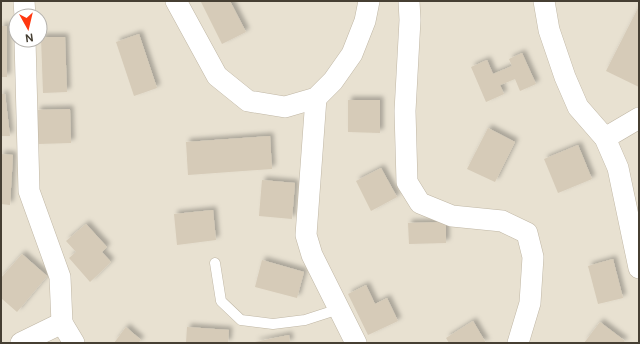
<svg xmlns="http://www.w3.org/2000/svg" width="640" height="344" viewBox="0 0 640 344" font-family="'DM Sans',sans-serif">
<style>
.residential{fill:#e8e1d1;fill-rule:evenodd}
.building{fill:#d6cbb8;filter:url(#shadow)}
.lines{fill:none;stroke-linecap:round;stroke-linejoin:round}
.lane-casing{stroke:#c0b7a5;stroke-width:11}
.street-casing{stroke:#c0b7a5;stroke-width:22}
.lane{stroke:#fff;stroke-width:10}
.street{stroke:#fff;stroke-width:21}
</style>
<defs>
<filter id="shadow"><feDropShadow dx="3.5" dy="-3.5" stdDeviation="2" flood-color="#0004"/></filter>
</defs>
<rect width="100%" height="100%" fill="#f4efe3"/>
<path class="residential" d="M 1,1 L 639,1 L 639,343 L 1,343 ZM 16,16 L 40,16 L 40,40 L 16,40 Z"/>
<g class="building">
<path d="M 202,1 L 230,1 L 246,32 L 222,44 L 201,2 Z"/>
<path d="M 639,6 L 639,87 L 606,71 Z"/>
<rect x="1" y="26" width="6" height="51"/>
<path d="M 139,34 L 157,88 L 134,96 L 116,42 Z"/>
<path d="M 41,37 L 65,37 L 67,92 L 43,93 Z"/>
<path d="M 522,53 L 536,84 L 520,91 L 515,79 L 500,85 L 504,94 L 486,102 L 471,67 L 487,60 L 493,74 L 512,66 L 509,59 Z"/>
<path d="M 1,94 L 5,94 L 10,136 L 1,136 Z"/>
<path d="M 348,100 L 380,100 L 380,133 L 348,132 Z"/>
<path d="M 70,109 L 71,143 L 38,144 L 37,110 Z"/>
<path d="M 488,128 L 515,142 L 495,182 L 467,169 Z"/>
<path d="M 270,136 L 272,169 L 188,175 L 186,142 Z"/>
<path d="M 578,145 L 592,179 L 558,193 L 544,159 Z"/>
<path d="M 1,154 L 13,155 L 10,205 L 1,204 Z"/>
<path d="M 381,168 L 397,197 L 371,211 L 356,181 Z"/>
<path d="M 262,180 L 295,183 L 292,219 L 259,216 Z"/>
<path d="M 213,210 L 216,240 L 177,245 L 174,214 Z"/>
<path d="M 446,222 L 446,243 L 409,244 L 408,223 Z"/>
<path d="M 86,224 L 107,247 L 102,252 L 111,262 L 90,282 L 69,258 L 76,252 L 66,241 Z"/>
<path d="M 22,254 L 47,276 L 17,312 L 1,298 L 1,278 Z"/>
<path d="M 613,259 L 623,298 L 598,304 L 588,266 Z"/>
<path d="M 262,260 L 304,272 L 297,298 L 255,287 Z"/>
<path d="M 366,285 L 375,304 L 387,298 L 398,321 L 368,335 L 348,294 Z"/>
<path d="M 473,321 L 486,343 L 449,343 L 446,338 Z"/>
<path d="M 600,322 L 625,341 L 623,343 L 584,343 Z"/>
<path d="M 126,327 L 141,340 L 138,343 L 114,343 Z"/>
<path d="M 187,327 L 229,330 L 228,343 L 186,343 Z"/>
<path d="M 289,335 L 290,343 L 255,343 L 255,342 Z"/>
</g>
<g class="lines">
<defs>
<path id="lane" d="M 215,263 L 221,301 L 241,320 L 273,324 L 305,320 L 339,309"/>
<g id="street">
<path d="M 24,1 L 25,16"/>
<path d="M 176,1 L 217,76 L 248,101 L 285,107 L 316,98 L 333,81 L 352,54 L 365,21 L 369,1"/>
<path d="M 409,1 L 410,20 L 405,111 L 407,182 L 420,203 L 452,216 L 502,221 L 527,233 L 533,257 L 530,303 L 518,343"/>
<path d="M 544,1 L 549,30 L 565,77 L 578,107 L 605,138 L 618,168 L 639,268"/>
<path d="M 25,40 L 29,191 L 60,277 L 62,323"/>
<path d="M 316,98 L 306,235 L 312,255 L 356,343"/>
<path d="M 605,138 L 639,118"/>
<path d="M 21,343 L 62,323 L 74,343"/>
</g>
</defs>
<use href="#lane" class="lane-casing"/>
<use href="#street" class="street-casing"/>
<use href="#lane" class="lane"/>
<use href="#street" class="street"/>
</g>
<rect width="640" height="344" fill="none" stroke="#463f33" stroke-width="4"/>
<g transform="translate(28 28) rotate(172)"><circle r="19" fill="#ffffff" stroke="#b5b2ad"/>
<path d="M0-3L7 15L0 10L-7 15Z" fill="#ff370f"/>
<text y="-6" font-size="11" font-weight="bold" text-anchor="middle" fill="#463f33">N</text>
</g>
</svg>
